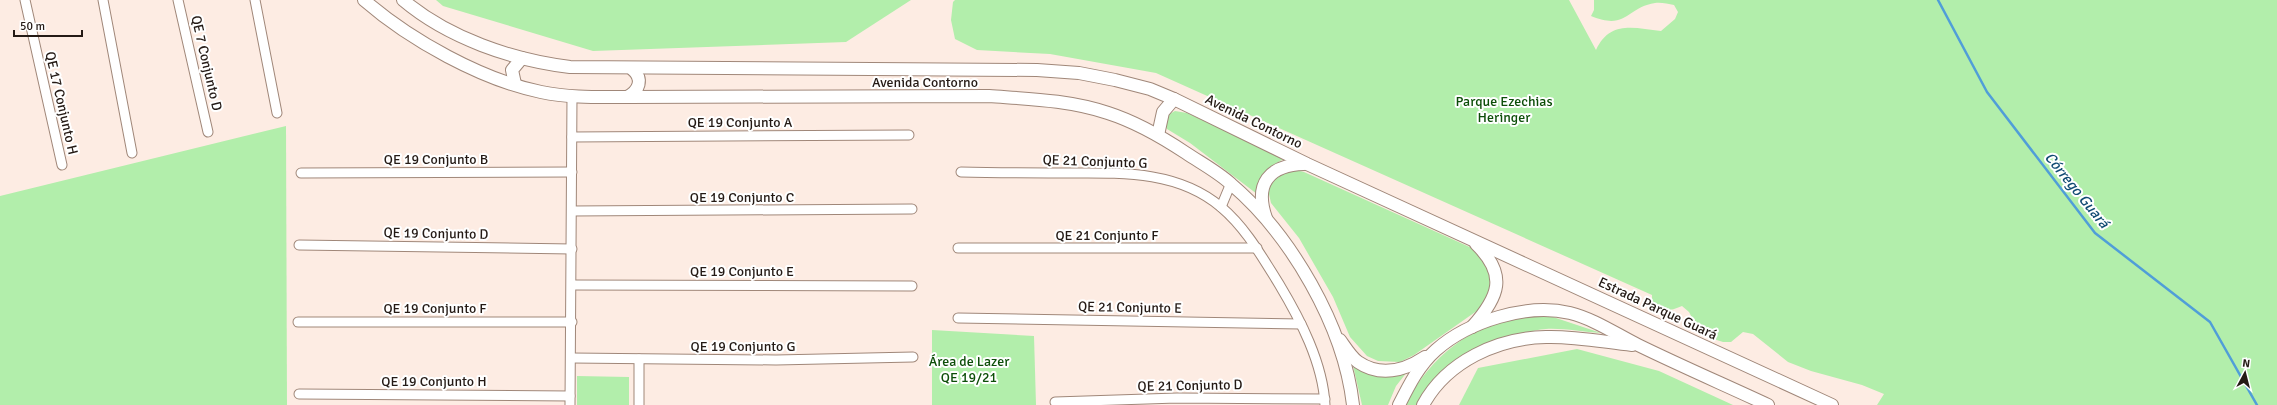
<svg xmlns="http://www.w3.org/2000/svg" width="2277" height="405" viewBox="0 0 2277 405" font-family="Signika,sans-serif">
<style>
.green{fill:#b2eeab}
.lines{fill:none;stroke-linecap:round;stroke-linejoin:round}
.stream{stroke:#509ed8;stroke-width:2.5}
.minor-casing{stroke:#a08779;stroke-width:11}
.secondary-casing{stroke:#a08779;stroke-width:14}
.minor{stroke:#fff;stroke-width:9}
.secondary{stroke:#fff;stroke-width:12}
.labels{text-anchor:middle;stroke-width:4;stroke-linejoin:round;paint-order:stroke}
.street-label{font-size:14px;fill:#241a15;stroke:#fff}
.park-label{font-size:14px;fill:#0c4e08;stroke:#fff}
.water-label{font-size:15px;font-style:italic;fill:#114b73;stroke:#fff}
</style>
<rect width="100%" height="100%" fill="#fdece3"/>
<g class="green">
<path d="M 436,0 L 911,0 L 846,42 L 593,51 L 443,6 Z"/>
<path d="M 955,0 L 1569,0 L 1596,50 C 1610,20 1634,28 1661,31 L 1675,19 L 1678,12 L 1674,5 C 1668,4 1661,2 1655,3 C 1627,7 1627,31 1591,16 L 1594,10 L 1594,0 L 2277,0 L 2277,405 L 1877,405 L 1884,394 L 1862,385 L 1811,371 L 1788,362 L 1753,334 L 1743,332 L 1731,342 L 1723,342 L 1701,335 L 1689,312 L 1682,306 C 1670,311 1662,313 1652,305 L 1652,295 L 1156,73 L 1050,54 L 977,50 L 955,39 L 951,20 L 953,2 Z"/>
<path d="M 1175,111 L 1187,113 L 1286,158 C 1265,168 1263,173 1257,194 L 1190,143 L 1167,129 L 1164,123 L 1166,116 Z"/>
<path d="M 286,126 L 287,405 L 0,405 L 0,196 Z"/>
<path d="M 1291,169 L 1304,172 L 1474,249 L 1489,263 L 1492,288 L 1481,308 L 1414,355 L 1400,362 L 1378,361 L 1367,356 L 1350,337 L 1333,297 L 1299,238 L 1271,203 L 1269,194 L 1269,186 L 1274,177 Z"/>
<path d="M 1527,314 L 1550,316 L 1601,333 C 1583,332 1563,328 1546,329 C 1538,329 1529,332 1521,334 C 1475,342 1441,363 1417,405 L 1405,405 C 1432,354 1470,326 1527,314 Z"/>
<path d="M 932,330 L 1034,336 L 1036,405 L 932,405 Z"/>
<path d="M 1577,349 L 1659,371 L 1733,405 L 1459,405 L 1478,368 Z"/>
<path d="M 1352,361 L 1407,372 L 1396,386 L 1388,405 L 1362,405 Z"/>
<path d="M 577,376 L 629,377 L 629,405 L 577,405 Z"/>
</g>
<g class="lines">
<path class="stream" d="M 1938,0 L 1987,92 L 2095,233 L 2210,322 L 2257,405"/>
<defs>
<g id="minor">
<path d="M 25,0 L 62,165"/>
<path d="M 103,0 L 132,153"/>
<path d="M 178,0 L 208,132"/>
<path d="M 255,0 L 277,113"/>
<path d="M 572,137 L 909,135"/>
<path d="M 961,172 C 995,173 1028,173 1061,173 C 1117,173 1176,169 1221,207 C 1246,228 1262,257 1279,284 C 1300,319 1323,363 1325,405"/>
<path d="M 301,173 L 572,172"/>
<path d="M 1221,207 L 1231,183"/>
<path d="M 572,211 L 912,209"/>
<path d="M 299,245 L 572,249"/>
<path d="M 958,248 L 1257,248"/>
<path d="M 572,285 L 912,286"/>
<path d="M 958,318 L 1301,324"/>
<path d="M 298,322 L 572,322"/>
<path d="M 572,358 L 776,360 L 913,357"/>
<path d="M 639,359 L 639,405"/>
<path d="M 299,394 L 570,396"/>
<path d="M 1055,402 L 1177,398 L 1325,399"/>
<path d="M 570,405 L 572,96"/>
</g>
<g id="secondary">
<path d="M 364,0 C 410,40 482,80 541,92 C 570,98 598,97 627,97 L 989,96 C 1029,99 1069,100 1108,113 C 1136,122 1162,137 1186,153 C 1201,163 1218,172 1231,184 C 1291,235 1344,326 1353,405"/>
<path d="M 403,0 C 448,38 512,60 570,67 L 1037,70 L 1079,73 L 1115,80 L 1150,89 L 1174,99 L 1307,164 L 1832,405"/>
<path d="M 515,84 L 512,70 L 522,58"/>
<path d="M 627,97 C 639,91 644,79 632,69"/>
<path d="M 1158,135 L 1163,112 L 1174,99"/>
<path d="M 1266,218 C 1254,184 1269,165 1304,164"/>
<path d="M 1472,327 C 1499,297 1508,275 1476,244"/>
<path d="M 1340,340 C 1345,347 1351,357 1358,362 C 1380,377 1404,371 1425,357"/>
<path d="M 1399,405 C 1409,385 1419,365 1436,350 C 1469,321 1527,303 1570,313 C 1594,319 1616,334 1638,345 C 1681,366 1725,385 1768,405"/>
<path d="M 1423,405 C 1447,361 1498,338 1546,337 C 1574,336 1604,342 1632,345"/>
</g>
</defs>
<use href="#minor" class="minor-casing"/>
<use href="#secondary" class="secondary-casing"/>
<use href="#minor" class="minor"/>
<use href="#secondary" class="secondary"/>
</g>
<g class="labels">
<g class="street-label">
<text transform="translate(207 63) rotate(77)" y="5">QE 7 Conjunto D</text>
<text x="925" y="87">Avenida Contorno</text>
<text transform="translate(62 103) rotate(77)" y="5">QE 17 Conjunto H</text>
<text transform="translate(1254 121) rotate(26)" y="5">Avenida Contorno</text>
<text x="740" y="127">QE 19 Conjunto A</text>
<text x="436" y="164">QE 19 Conjunto B</text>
<text transform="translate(1095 161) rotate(2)" y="5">QE 21 Conjunto G</text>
<text x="742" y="202">QE 19 Conjunto C</text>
<text transform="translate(436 233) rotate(1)" y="5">QE 19 Conjunto D</text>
<text x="1107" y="240">QE 21 Conjunto F</text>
<text x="742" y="276">QE 19 Conjunto E</text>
<text transform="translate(1130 307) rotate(1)" y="5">QE 21 Conjunto E</text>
<text x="435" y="313">QE 19 Conjunto F</text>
<text transform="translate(1658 308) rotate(25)" y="5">Estrada Parque Guará</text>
<text x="743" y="351">QE 19 Conjunto G</text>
<text x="434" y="386">QE 19 Conjunto H</text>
<text transform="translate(1190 385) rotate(-1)" y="5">QE 21 Conjunto D</text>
</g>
<g class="park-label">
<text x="1504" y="106">Parque Ezechias<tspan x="1504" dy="16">Heringer</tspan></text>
<text x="969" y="366">Área de Lazer<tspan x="969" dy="16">QE 19/21</tspan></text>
</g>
<g class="water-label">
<text transform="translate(2077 190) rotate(51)" y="5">Córrego Guará</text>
</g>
</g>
<g transform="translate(2245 373) rotate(7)" stroke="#ffffff" stroke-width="3" paint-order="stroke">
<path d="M0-3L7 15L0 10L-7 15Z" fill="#241a15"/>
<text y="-6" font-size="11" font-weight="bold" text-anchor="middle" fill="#241a15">N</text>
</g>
<path d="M14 30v6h68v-6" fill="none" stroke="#241a15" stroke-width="2"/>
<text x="20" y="30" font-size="12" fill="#241a15" stroke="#ffffff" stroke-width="3" paint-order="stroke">50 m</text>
</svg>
